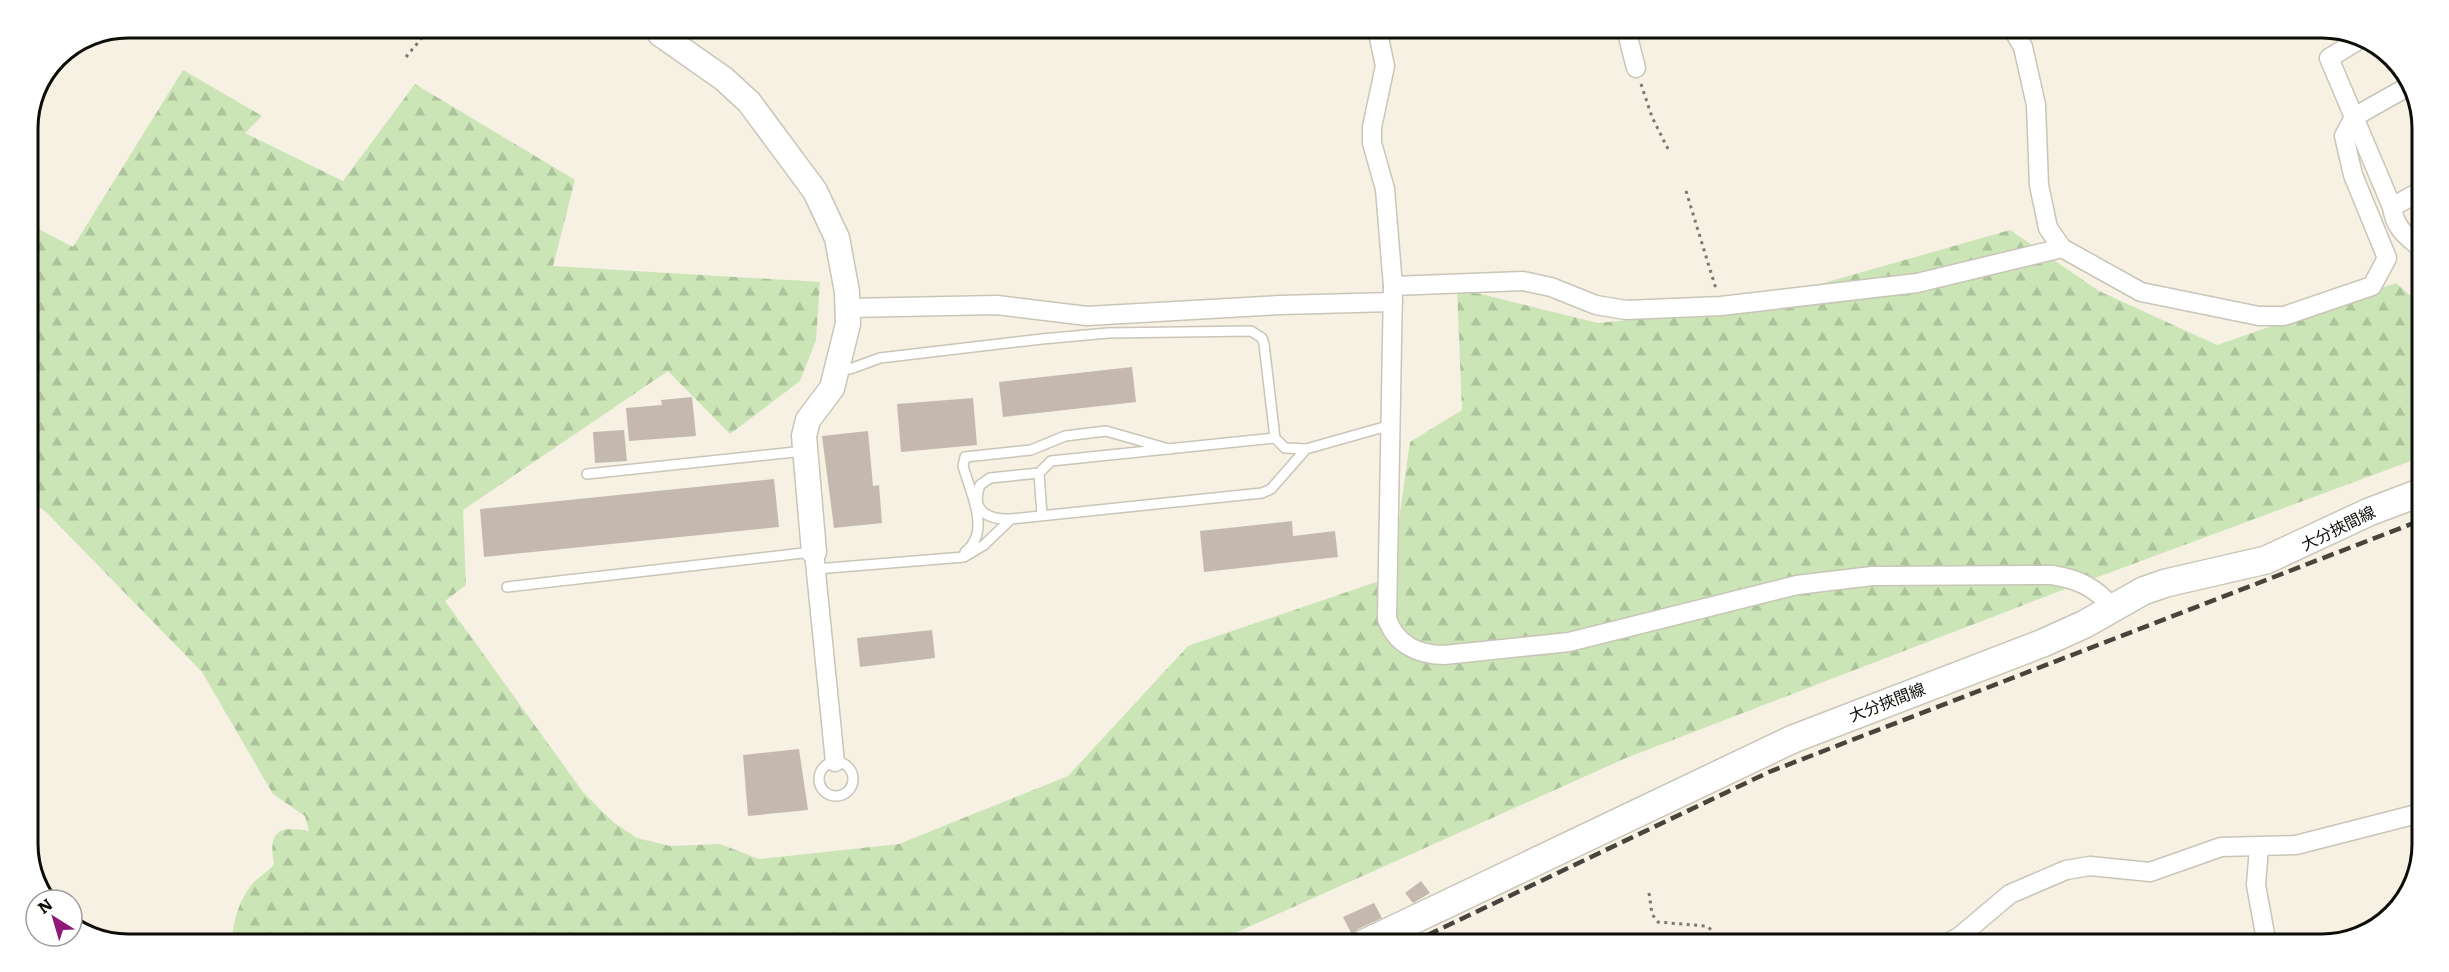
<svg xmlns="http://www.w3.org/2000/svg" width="2449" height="972" viewBox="0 0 2449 972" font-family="Literata,'Noto Sans JP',serif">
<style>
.forest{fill:url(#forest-firs)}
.building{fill:#c5b9af}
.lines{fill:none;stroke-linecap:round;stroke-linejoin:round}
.service-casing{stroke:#c9c5b7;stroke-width:12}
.minor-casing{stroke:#c9c5b7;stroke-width:21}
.tertiary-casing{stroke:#c9c5b7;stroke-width:27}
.secondary-casing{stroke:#c9c5b7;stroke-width:30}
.path{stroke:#7b786f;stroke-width:3;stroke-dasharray:3 4.5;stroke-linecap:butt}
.service{stroke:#fff;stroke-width:9}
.minor{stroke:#fff;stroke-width:18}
.tertiary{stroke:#fff;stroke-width:24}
.secondary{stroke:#fff;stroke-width:27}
.rail{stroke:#46443d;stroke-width:4.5;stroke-dasharray:12 6;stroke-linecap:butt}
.labels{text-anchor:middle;stroke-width:5;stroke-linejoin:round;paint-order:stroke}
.street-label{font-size:16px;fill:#0e0d08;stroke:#fff}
.rim{fill:none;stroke:#0e0d08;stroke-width:3}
</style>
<defs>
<pattern id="forest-firs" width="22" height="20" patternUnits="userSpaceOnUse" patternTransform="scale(1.5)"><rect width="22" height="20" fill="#cbe5b7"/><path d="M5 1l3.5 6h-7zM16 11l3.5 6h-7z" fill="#adc39c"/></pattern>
</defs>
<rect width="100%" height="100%" fill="#f6f1e3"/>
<path class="forest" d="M 183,70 L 262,116 L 245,133 L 343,181 L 415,84 L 575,180 L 553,266 L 820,282 L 816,340 L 800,381 L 730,434 L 668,371 L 463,510 L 466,585 L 445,601 L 583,792 L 613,822 L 637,838 L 670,846 L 720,844 L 759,859 L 899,844 L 1068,776 L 1188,646 L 1391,577 L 1410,442 L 1462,410 L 1457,288 L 1598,323 L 1729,310 L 2010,230 L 2099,291 L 2217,345 L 2396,283 L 2420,304 L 2419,458 L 2060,591 L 1626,758 L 1215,942 L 232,940 C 233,920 240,898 253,883 C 260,876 268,872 274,864 C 268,832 278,825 309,831 L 305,816 L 273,794 L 202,672 L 46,512 L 27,498 L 27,223 L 73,247 Z"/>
<g class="building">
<path d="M 1132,367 L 1136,402 L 1003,417 L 999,382 Z"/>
<path d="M 692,397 L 696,436 L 629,441 L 626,408 L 662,405 L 661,400 Z"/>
<path d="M 973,398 L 977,445 L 901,452 L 897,404 Z"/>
<path d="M 624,430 L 627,461 L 595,463 L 593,432 Z"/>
<path d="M 868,431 L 873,486 L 879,485 L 882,523 L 834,528 L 822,436 Z"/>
<path d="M 774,479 L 779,527 L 484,557 L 480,509 Z"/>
<path d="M 1292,521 L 1293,536 L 1335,531 L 1338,557 L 1204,572 L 1200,531 Z"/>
<path d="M 932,630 L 935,658 L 860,667 L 857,638 Z"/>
<path d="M 799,749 L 808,810 L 748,816 L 743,755 Z"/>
<path d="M 1421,881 L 1430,893 L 1413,903 L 1405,893 Z"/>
<path d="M 1374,903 L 1382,918 L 1358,929 L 1352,935 L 1343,917 Z"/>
</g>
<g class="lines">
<defs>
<g id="service">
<path d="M 840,368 L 850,369 L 880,358 L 1042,339 L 1108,333 L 1251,331 L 1262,338 L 1264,344 L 1275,438 L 1285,448 L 1306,449"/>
<path d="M 587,474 L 804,451"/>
<path d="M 1042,515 L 1039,473 L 1051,461 L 1275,438"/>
<path d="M 1011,519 C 989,520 970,512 980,485 L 990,478 L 1039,473"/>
<path d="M 965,552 C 992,532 970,492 963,466 L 965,457 L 1031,450 L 1065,436 L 1106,431 L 1169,449"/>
<path d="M 816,569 L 964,557 L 984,545 L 1011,519 L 1262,493 L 1271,489 L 1306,449 L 1391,425"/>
<path d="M 507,587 L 812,552"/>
<circle cx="836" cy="779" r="17"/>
</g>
<g id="minor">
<path d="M 1378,33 L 1385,66 L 1372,127 L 1372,143 L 1385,189 L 1393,286"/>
<path d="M 1627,33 L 1636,68"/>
<path d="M 2015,33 L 2023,47 L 2036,105 L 2039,185 L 2048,228 L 2062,248 L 2141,292 L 2259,316 L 2284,316 L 2372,286 L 2387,258 L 2353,175 L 2344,136 L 2354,117 L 2409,86"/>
<path d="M 2362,38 L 2329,58 L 2392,207 C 2395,228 2405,235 2421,248"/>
<path d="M 2392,207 L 2421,191"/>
<path d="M 2062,248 L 1917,283 L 1721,306 L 1626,310 L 1596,305 L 1551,287 L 1523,281 L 1393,286 L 1387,619 C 1396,644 1418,655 1444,655 L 1569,642 L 1797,585 L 1872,576 L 2052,575 C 2078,579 2095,587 2113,608"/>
<path d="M 849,308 L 997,305 L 1087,316 L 1280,305 L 1393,302"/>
<path d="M 814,552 L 835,762"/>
<path d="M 2259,847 L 2256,885 L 2267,945"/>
<path d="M 1946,944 L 1959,937 L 2010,894 L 2066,870 L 2090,866 L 2150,872 L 2221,847 L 2296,845 L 2417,814"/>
</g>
<path id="tertiary" d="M 660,34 L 724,79 L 749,102 L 815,191 L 837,238 L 847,292 L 848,324 L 832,388 L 808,420 L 804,436 L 814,552"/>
<path id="secondary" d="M 1365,943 L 1793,739 L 2043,643 L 2085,624 L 2143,591 L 2166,583 L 2266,560 L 2369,512 L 2419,493"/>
</defs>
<use href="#service" class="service-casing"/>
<use href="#minor" class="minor-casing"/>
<use href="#tertiary" class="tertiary-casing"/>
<use href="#secondary" class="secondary-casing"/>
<g class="path">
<path d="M 406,57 L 425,34"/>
<path d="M 1641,84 L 1652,117 L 1668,149"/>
<path d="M 1686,191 L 1716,289"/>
<path d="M 1649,893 L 1652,914 L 1658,922 L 1706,926 L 1712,930 L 1715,944"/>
</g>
<use href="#service" class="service"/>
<use href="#minor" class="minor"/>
<use href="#tertiary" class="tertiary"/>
<use href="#secondary" class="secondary"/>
<path class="rail" d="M 1411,943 L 1769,772 L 2419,521"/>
</g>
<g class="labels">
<g class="street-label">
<text transform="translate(2338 528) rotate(-26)" y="6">大分挾間線</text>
<text transform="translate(1887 702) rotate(-21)" y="6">大分挾間線</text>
</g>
</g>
<path d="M0 0H2449V972H0ZM128 38H2322A90 90 0 0 1 2412 128V844A90 90 0 0 1 2322 934H128A90 90 0 0 1 38 844V128A90 90 0 0 1 128 38Z" fill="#fff" fill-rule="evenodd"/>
<path class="rim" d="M128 38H2322A90 90 0 0 1 2412 128V844A90 90 0 0 1 2322 934H128A90 90 0 0 1 38 844V128A90 90 0 0 1 128 38Z"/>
<g transform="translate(54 918) rotate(323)"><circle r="28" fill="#ffffff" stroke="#9f9e9c" stroke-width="1.5"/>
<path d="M0-4.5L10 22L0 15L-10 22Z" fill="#8f1978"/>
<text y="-9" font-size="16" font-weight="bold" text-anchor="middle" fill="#0e0d08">N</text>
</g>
</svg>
